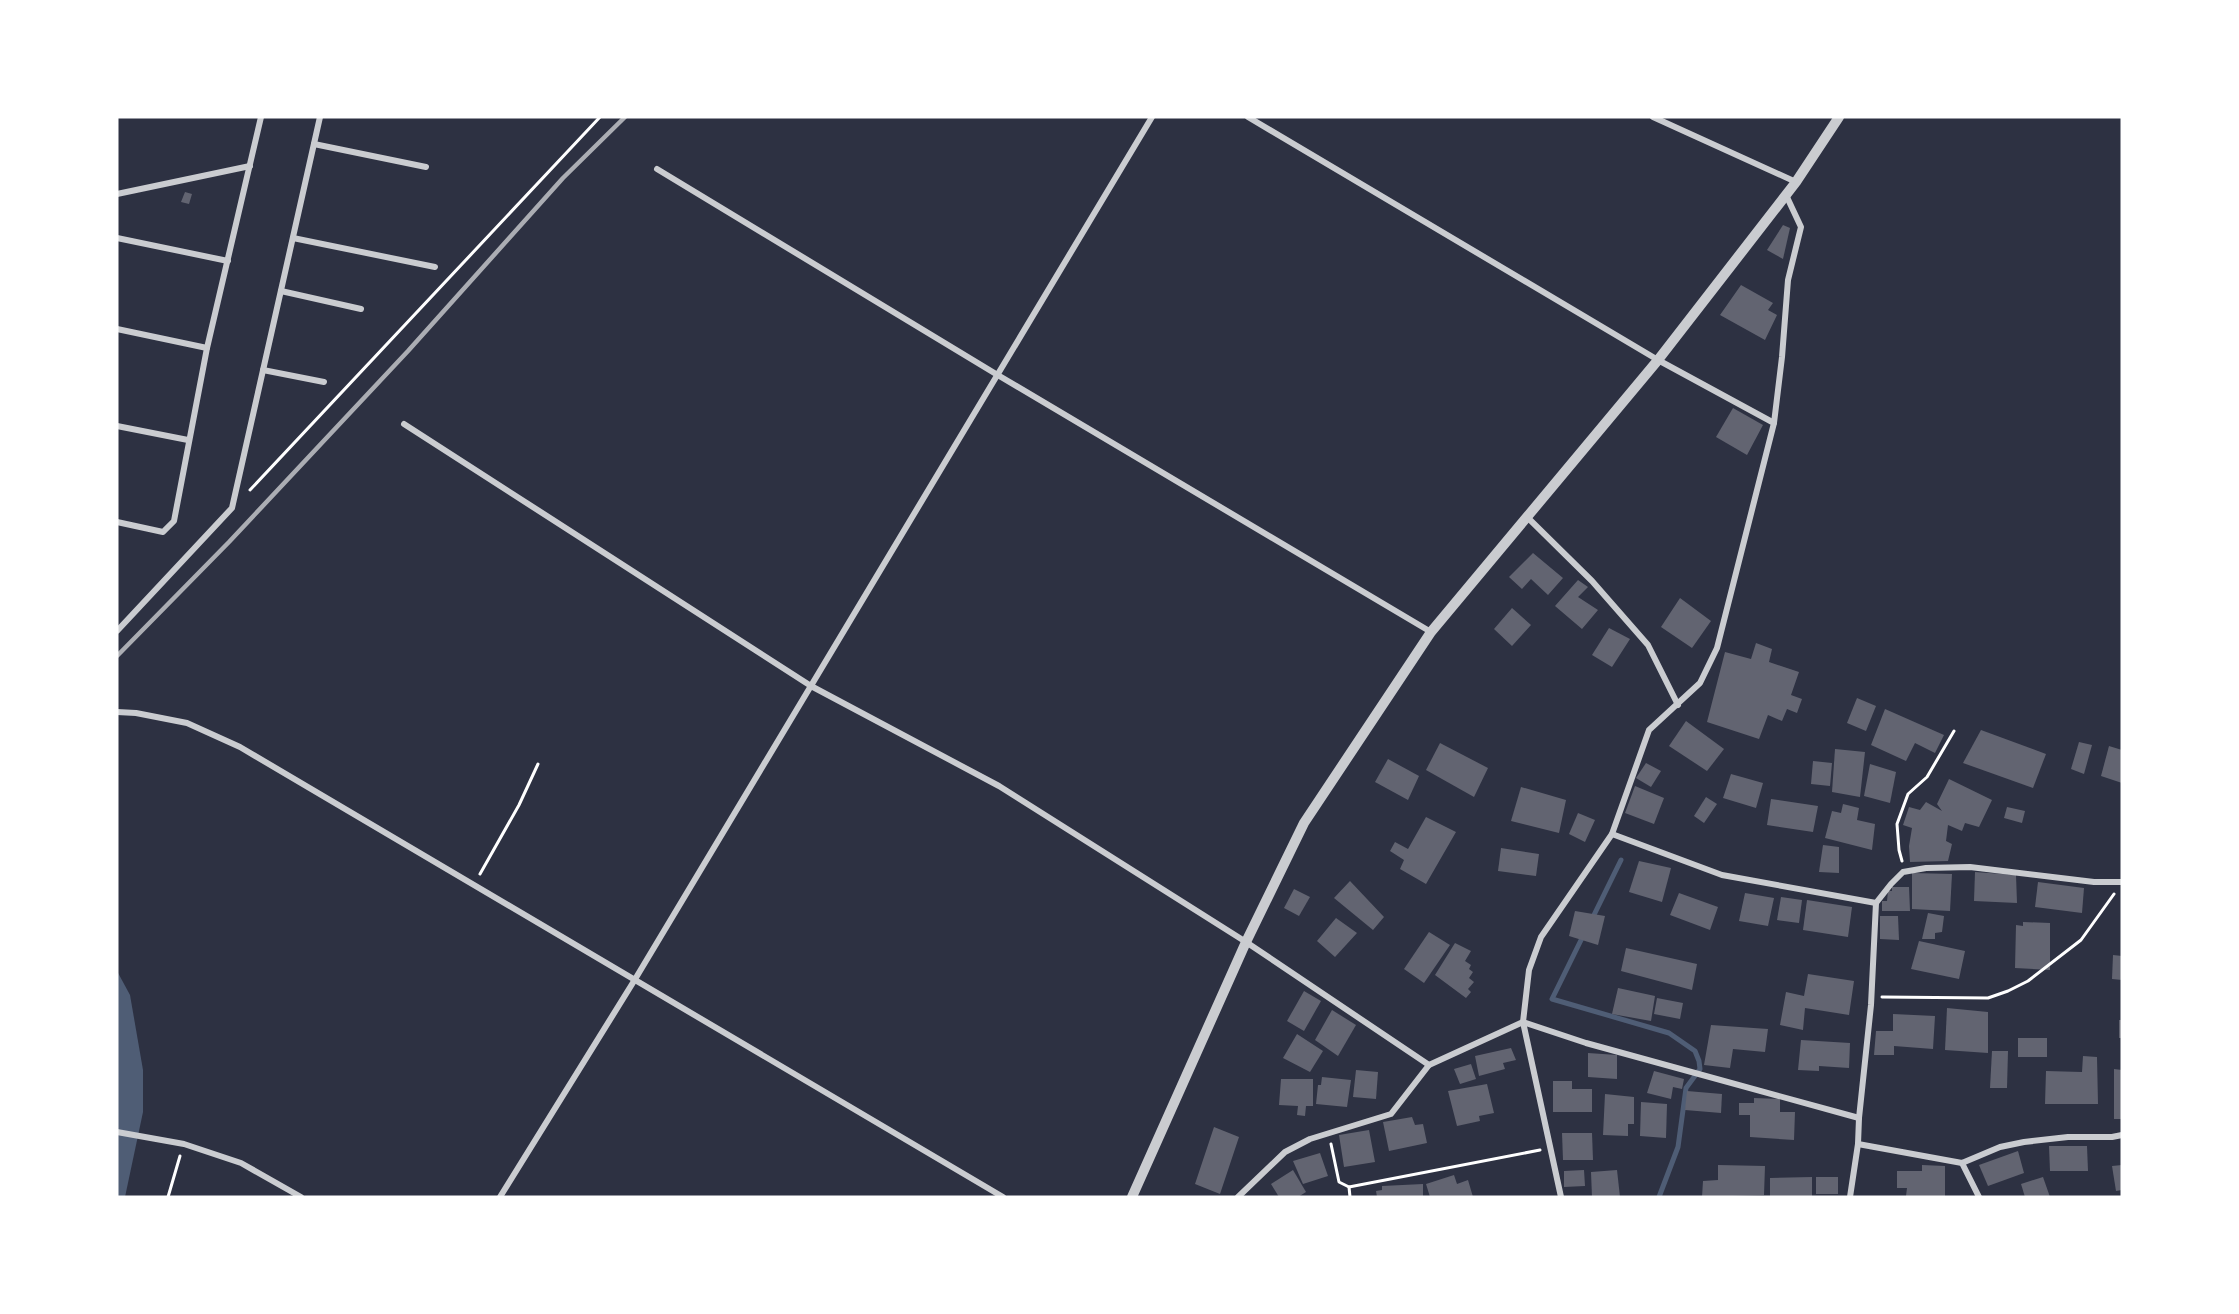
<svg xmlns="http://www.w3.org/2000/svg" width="2239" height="1314" viewBox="0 0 2239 1314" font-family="Ubuntu,sans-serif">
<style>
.water{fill:#4f5d75}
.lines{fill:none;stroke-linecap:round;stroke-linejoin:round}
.stream{stroke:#4f5d75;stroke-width:5}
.building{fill:#626471}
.path{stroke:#fff;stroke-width:3}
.minor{stroke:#caccd0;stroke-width:6}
.tertiary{stroke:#caccd0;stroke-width:10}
.rail{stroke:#abadb3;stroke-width:4.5}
</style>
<rect width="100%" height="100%" fill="#2d3142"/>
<path class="water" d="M 117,971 L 130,995 L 143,1070 L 143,1112 L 125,1197 L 117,1197 Z"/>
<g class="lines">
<g class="stream">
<path d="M 1591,921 L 1621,860"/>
<path d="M 1584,934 L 1552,999 L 1669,1033 L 1695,1051 L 1699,1061 L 1700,1069 L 1686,1088 L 1678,1147 L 1659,1197"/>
</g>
</g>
<g class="building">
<path d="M 185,192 L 192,194 L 189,204 L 181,202 Z"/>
<path d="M 1783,225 L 1790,228 L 1783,259 L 1767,250 Z"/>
<path d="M 1741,285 L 1773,303 L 1768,310 L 1777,315 L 1765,340 L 1720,315 Z"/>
<path d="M 1733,408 L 1763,425 L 1747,455 L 1716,437 Z"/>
<path d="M 1533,553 L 1563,578 L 1548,595 L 1531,579 L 1522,589 L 1509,577 Z"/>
<path d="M 1578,580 L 1588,587 L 1578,597 L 1598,610 L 1582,629 L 1555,606 Z"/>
<path d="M 1680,598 L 1711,621 L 1692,648 L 1661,627 Z"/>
<path d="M 1512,608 L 1531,625 L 1512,646 L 1494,629 Z"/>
<path d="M 1609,628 L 1630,639 L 1612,667 L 1592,655 Z"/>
<path d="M 1756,643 L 1772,649 L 1769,662 L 1799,672 L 1791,695 L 1802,699 L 1797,713 L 1787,709 L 1782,721 L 1768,715 L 1759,739 L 1707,722 L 1725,652 L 1751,659 Z"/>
<path d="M 1857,698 L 1876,706 L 1866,731 L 1847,723 Z"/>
<path d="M 1885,709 L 1944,735 L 1935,753 L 1915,743 L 1906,761 L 1871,745 Z"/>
<path d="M 1686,721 L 1724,749 L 1707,771 L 1669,746 Z"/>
<path d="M 1981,730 L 2046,754 L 2033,788 L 1963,763 Z"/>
<path d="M 2079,742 L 2092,745 L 2084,774 L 2071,769 Z"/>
<path d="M 1440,743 L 1488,768 L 1474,797 L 1426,770 Z"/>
<path d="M 2109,746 L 2122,750 L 2122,783 L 2101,776 Z"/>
<path d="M 1835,749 L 1865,752 L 1860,797 L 1832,792 Z"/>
<path d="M 1388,759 L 1419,776 L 1408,800 L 1375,782 Z"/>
<path d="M 1813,761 L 1832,763 L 1830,786 L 1811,784 Z"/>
<path d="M 1646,763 L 1661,771 L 1651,787 L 1636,778 Z"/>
<path d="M 1870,764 L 1896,772 L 1890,803 L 1864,796 Z"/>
<path d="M 1731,774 L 1763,783 L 1756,808 L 1723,798 Z"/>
<path d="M 1949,779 L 1992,800 L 1979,827 L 1965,823 L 1962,831 L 1948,825 L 1946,841 L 1952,844 L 1948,861 L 1910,862 L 1909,846 L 1912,828 L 1903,825 L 1909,807 L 1920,810 L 1926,802 L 1942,811 L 1937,804 Z"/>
<path d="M 1635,786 L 1664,798 L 1654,824 L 1625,813 Z"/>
<path d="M 1521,787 L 1566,800 L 1559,833 L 1511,821 Z"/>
<path d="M 1706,797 L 1717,804 L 1704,823 L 1694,816 Z"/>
<path d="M 1771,799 L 1818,806 L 1813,832 L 1767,825 Z"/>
<path d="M 1843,804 L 1859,808 L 1857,820 L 1875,824 L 1872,850 L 1825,838 L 1832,811 L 1841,813 Z"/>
<path d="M 2007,807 L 2025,811 L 2022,823 L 2004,818 Z"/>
<path d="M 1578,813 L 1595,820 L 1585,842 L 1569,834 Z"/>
<path d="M 1426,817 L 1456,832 L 1426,884 L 1400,869 L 1404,860 L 1390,851 L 1395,842 L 1408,849 Z"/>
<path d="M 1823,845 L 1839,847 L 1839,873 L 1819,872 Z"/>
<path d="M 1501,848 L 1539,854 L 1536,876 L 1498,871 Z"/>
<path d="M 1639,861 L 1671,868 L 1662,902 L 1629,892 Z"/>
<path d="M 1975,872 L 2016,875 L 2017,903 L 1974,901 Z"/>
<path d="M 1912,873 L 1952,874 L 1950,911 L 1912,909 Z"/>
<path d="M 1350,881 L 1384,917 L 1373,930 L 1334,898 Z"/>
<path d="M 2038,882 L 2084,888 L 2082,913 L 2035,907 Z"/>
<path d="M 1892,887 L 1909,887 L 1910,911 L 1882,911 L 1882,901 L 1887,901 L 1888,891 L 1892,891 Z"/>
<path d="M 1294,889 L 1310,897 L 1299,916 L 1284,908 Z"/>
<path d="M 1679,893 L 1718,907 L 1710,930 L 1670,915 Z"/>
<path d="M 1745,893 L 1774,898 L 1768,926 L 1739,921 Z"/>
<path d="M 1781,897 L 1802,900 L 1799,923 L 1777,920 Z"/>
<path d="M 1807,900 L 1852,907 L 1848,937 L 1803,930 Z"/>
<path d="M 1575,911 L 1605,916 L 1598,945 L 1569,936 Z"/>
<path d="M 1928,913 L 1944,916 L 1942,932 L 1935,933 L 1935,939 L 1922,939 Z"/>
<path d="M 1880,916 L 1898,916 L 1899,940 L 1880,939 Z"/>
<path d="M 1336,918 L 1357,933 L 1335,957 L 1317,941 Z"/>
<path d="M 2023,922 L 2050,923 L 2050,970 L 2015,968 L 2016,925 L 2023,926 Z"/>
<path d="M 1429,932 L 1450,945 L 1424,983 L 1404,969 Z"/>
<path d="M 1919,941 L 1965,951 L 1959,979 L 1911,969 Z"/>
<path d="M 1455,943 L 1471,951 L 1465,961 L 1471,965 L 1469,969 L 1473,972 L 1469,978 L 1474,982 L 1468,989 L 1471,992 L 1466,998 L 1435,975 Z"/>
<path d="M 1626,948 L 1697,964 L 1692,990 L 1621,971 Z"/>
<path d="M 2113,955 L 2122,956 L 2122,980 L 2112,979 Z"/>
<path d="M 1808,974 L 1854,981 L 1849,1015 L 1805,1008 L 1803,1030 L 1780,1025 L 1786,992 L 1804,996 Z"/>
<path d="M 1618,988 L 1655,996 L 1651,1021 L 1612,1014 Z"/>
<path d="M 1304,991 L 1321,1001 L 1304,1031 L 1287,1021 Z"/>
<path d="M 1657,998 L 1683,1003 L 1680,1019 L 1654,1014 Z"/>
<path d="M 1947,1008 L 1988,1012 L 1988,1053 L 1945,1050 Z"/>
<path d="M 1332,1010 L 1356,1025 L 1338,1056 L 1315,1040 Z"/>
<path d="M 1893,1014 L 1935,1016 L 1933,1049 L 1894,1046 L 1894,1055 L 1874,1055 L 1876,1031 L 1893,1031 Z"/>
<rect x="2119" y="1020" width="3" height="18"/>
<path d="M 1711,1025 L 1768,1029 L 1765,1052 L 1733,1049 L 1730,1068 L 1704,1065 Z"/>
<path d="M 1297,1034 L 1323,1051 L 1310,1072 L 1283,1058 Z"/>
<rect x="2018" y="1038" width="29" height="19"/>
<path d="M 1801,1040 L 1850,1043 L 1849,1068 L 1819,1066 L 1819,1071 L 1798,1070 Z"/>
<path d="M 1511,1048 L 1516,1060 L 1503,1063 L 1505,1069 L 1479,1076 L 1475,1056 Z"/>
<path d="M 1992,1051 L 2008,1051 L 2007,1088 L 1990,1088 Z"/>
<path d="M 1588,1053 L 1617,1055 L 1617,1079 L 1588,1077 Z"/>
<path d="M 2083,1056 L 2097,1057 L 2098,1104 L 2045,1104 L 2046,1071 L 2082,1072 Z"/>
<path d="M 1471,1064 L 1476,1079 L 1460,1084 L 1454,1069 Z"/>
<path d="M 2114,1069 L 2122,1070 L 2122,1119 L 2114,1119 Z"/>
<path d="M 1356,1070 L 1378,1072 L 1376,1099 L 1353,1097 Z"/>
<path d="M 1654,1071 L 1684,1079 L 1682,1089 L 1673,1087 L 1671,1099 L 1647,1093 Z"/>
<path d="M 1322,1077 L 1351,1080 L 1347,1107 L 1316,1104 L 1318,1085 L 1321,1085 Z"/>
<path d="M 1281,1079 L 1313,1079 L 1313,1106 L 1306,1106 L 1305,1116 L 1297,1115 L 1298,1106 L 1279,1105 Z"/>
<path d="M 1553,1081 L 1572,1081 L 1572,1089 L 1592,1089 L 1592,1112 L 1553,1112 Z"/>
<path d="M 1487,1084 L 1494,1113 L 1479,1116 L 1480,1121 L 1457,1126 L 1448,1091 Z"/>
<path d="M 1687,1091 L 1722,1094 L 1721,1113 L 1685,1110 Z"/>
<path d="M 1605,1094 L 1634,1097 L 1634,1124 L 1628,1124 L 1628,1136 L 1603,1135 Z"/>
<path d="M 1754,1098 L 1780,1099 L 1780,1112 L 1795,1112 L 1794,1140 L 1750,1137 L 1750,1115 L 1739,1115 L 1739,1103 L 1754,1103 Z"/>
<path d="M 1641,1102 L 1667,1104 L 1666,1138 L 1640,1136 Z"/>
<path d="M 1412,1117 L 1415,1125 L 1423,1124 L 1427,1143 L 1389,1151 L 1383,1122 Z"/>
<path d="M 1214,1127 L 1239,1137 L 1220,1194 L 1195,1184 Z"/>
<path d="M 1369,1130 L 1375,1162 L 1344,1167 L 1339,1135 Z"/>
<path d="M 1562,1133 L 1592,1133 L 1593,1160 L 1563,1160 Z"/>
<path d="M 2049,1146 L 2087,1146 L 2088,1171 L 2050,1171 Z"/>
<path d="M 2018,1151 L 2024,1173 L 1988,1186 L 1979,1165 Z"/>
<path d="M 1320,1153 L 1328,1176 L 1303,1184 L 1293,1161 Z"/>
<path d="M 1718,1165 L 1765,1166 L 1764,1195 L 1702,1197 L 1703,1181 L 1718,1180 Z"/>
<path d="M 1922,1165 L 1945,1166 L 1945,1196 L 1906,1196 L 1907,1188 L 1897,1188 L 1897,1171 L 1922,1171 Z"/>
<path d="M 2122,1165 L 2122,1190 L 2116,1191 L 2112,1166 Z"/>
<path d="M 1293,1170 L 1306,1192 L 1298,1197 L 1279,1197 L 1271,1184 Z"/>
<path d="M 1584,1170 L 1585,1186 L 1564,1187 L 1564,1171 Z"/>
<path d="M 1617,1170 L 1620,1197 L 1592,1197 L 1591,1172 Z"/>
<path d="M 1454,1175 L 1457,1184 L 1468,1180 L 1473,1197 L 1430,1197 L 1426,1184 Z"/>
<path d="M 1812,1177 L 1812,1197 L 1770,1197 L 1770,1178 Z"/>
<rect x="1816" y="1177" width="22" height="17"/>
<path d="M 2043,1177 L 2050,1197 L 2025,1197 L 2021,1184 Z"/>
<path d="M 1423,1184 L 1423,1197 L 1377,1197 L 1376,1191 L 1382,1190 L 1382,1186 Z"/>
</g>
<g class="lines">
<g class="path">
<path d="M 250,490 L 600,117"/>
<path d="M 1902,861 L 1899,850 L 1897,824 L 1908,794 L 1927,777 L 1954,731"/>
<path d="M 480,874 L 519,805 L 538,764"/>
<path d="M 1882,997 L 1988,998 L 2008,991 L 2028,981 L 2081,940 L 2114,894"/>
<path d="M 1331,1144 L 1339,1182 L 1349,1187 L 1540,1150"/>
<path d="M 1349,1187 L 1350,1197"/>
<path d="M 168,1197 L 180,1156"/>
</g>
<g class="minor">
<path d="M 1248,117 L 1658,360 L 1774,423 L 1717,648 L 1700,683 L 1649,730 L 1612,834 L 1541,937 L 1529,970 L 1523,1022 L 1561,1197"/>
<path d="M 1653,117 L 1796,182"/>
<path d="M 314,144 L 426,167"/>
<path d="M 657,169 L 996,374 L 1431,632"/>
<path d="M 117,194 L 250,166"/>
<path d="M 117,238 L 228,261"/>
<path d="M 293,238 L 435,267"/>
<path d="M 281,291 L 361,309"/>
<path d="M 117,329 L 207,348"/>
<path d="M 263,370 L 324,382"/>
<path d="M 1774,423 L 1782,357 L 1788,280 L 1801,227 L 1786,195"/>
<path d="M 404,424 L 811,686 L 999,786 L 1246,942 L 1429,1065"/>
<path d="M 117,426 L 188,440"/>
<path d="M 1526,516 L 1592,581 L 1648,645 L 1678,705"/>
<path d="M 117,522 L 163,532 L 174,521 L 207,348 L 261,117"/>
<path d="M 117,631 L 232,508 L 320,117"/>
<path d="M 117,712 L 136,713 L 187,723 L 240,747 L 1003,1197"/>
<path d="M 1612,834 L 1722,875 L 1876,903"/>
<path d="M 117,1132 L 184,1144 L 241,1163 L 301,1197"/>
<path d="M 1858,1144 L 1962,1163 L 2000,1147 L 2024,1142 L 2068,1137 L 2112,1137 L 2122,1135"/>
<path d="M 1962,1163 L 1979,1197"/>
<path d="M 500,1197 L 634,981 L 1152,117"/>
<path d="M 1238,1197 L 1285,1152 L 1310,1139 L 1391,1114 L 1429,1065 L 1523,1022 L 1586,1043 L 1859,1118"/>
<path d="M 1850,1197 L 1858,1144 L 1859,1118 L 1871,1005 L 1876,903 L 1891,884 L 1903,872 L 1926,868 L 1970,867 L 2094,882 L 2122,882"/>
</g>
<path class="tertiary" d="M 1132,1197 L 1246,942 L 1304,823 L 1431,632 L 1658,360 L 1796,182 L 1839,117"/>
<path class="rail" d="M 117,656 L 229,542 L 408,351 L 563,178 L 625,117"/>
</g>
<rect width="2239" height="1314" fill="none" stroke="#ffffff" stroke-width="237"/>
</svg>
